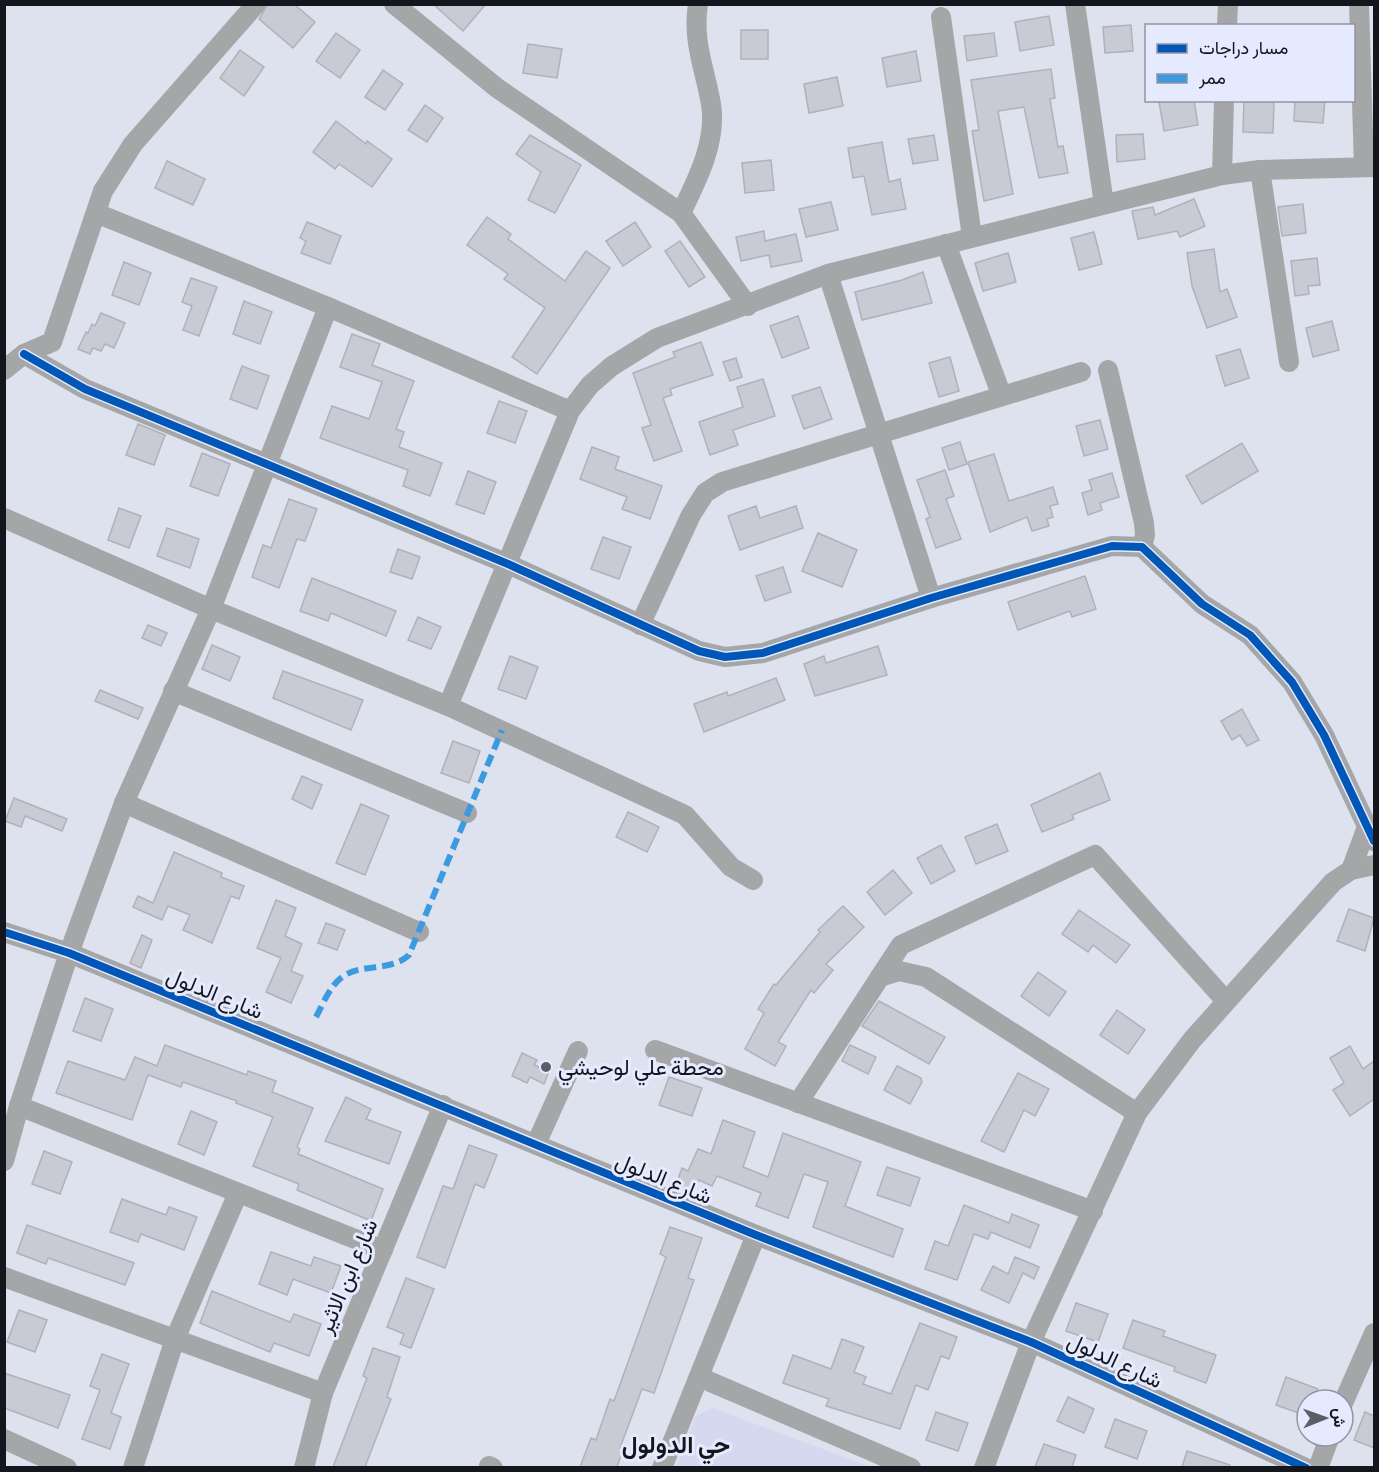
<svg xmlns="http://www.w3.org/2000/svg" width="1379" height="1472" viewBox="0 0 1379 1472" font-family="Commissioner,Vazirmatn,sans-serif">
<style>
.built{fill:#d4d9f0}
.building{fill:#c8cad4;stroke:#afb1bb;stroke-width:1.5}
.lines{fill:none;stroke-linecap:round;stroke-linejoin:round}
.minor{stroke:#a5a6a7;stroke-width:20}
.quiet{stroke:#3b9ae0;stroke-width:6;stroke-dasharray:12 6;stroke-linecap:butt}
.cycleway-casing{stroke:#e6eafe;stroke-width:11}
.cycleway{stroke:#0057b8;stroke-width:8}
.poi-dot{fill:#5b5d67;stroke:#e6eafe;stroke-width:2}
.labels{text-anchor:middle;stroke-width:6;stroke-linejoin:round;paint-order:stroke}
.street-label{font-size:22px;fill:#14161e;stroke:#e6eafe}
.poi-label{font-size:22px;fill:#14161e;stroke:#e6eafe;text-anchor:start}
.neighbourhood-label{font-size:24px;font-weight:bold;fill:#14161e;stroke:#e6eafe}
</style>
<rect width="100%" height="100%" fill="#dee1ee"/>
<path class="built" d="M 712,1408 L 871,1467 L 676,1467 L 696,1416 Z"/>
<g class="building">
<path d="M 268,4 L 294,4 L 315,22 L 293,48 L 259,19 Z"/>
<path d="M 433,4 L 486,4 L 463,31 Z"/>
<path d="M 1049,16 L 1054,45 L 1020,51 L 1015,22 Z"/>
<path d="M 1131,25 L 1133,51 L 1105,53 L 1103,27 Z"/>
<rect x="741" y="30" width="27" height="29"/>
<path d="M 336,33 L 360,50 L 340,78 L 316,61 Z"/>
<path d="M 994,33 L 997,56 L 967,61 L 964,36 Z"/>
<path d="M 528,44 L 562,49 L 557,78 L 523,73 Z"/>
<path d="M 240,50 L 264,67 L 244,96 L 220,78 Z"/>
<path d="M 916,51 L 921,81 L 887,87 L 882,58 Z"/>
<path d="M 1051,69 L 1055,98 L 1050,99 L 1058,147 L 1063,146 L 1068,173 L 1039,178 L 1024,107 L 998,111 L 1013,194 L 984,201 L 972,131 L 979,130 L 971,80 Z"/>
<path d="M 383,70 L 403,84 L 385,110 L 365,97 Z"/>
<path d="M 837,77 L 843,106 L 809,113 L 804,84 Z"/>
<path d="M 1166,100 L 1194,100 L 1198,125 L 1164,131 L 1159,102 Z"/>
<path d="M 1244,100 L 1274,100 L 1273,133 L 1243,132 Z"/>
<path d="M 1295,100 L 1325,100 L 1323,123 L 1294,121 Z"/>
<path d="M 425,105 L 443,118 L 427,142 L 408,130 Z"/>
<path d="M 336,121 L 366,144 L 367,141 L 392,159 L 372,187 L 339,164 L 335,169 L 313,152 Z"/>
<path d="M 1143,134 L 1145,159 L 1117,162 L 1116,135 Z"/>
<path d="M 530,135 L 581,165 L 555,213 L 528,200 L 541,172 L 516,154 Z"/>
<path d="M 934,135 L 938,160 L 913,164 L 908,139 Z"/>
<path d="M 882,142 L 889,182 L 900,179 L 906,209 L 872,215 L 864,176 L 853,178 L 848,148 Z"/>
<path d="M 771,160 L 774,190 L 745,193 L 742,163 Z"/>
<path d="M 167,161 L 205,179 L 193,205 L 155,188 Z"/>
<path d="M 1194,199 L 1205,226 L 1180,237 L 1177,231 L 1138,239 L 1132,211 L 1153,207 L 1155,215 Z"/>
<path d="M 831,202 L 838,230 L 806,237 L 799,209 Z"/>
<path d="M 1303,204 L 1306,233 L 1282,236 L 1278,207 Z"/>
<path d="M 487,217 L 511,234 L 508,239 L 565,281 L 586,251 L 610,268 L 537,374 L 512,357 L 545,308 L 504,279 L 508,274 L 467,245 Z"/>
<path d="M 307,222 L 341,236 L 330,264 L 301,253 L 306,241 L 300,238 Z"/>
<path d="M 635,222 L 651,247 L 623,266 L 606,241 Z"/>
<path d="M 764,231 L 765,241 L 796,234 L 802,261 L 771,267 L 769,255 L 741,261 L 736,237 Z"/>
<path d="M 1094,232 L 1102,264 L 1079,270 L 1071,238 Z"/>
<path d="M 680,241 L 705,277 L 689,287 L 665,251 Z"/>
<path d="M 1214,249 L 1220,292 L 1227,289 L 1237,317 L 1207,328 L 1192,286 L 1187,253 Z"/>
<path d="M 1008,253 L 1016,282 L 983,291 L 975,263 Z"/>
<path d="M 1317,258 L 1320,285 L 1308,286 L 1309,294 L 1295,296 L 1291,261 Z"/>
<path d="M 124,262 L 151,273 L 139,305 L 112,295 Z"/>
<path d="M 923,272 L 932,303 L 862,320 L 855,292 L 902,280 Z"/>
<path d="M 191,278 L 217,287 L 199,336 L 183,330 L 192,306 L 182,302 Z"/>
<path d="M 244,301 L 272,312 L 260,344 L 233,334 Z"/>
<path d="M 101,313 L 125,323 L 114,348 L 105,344 L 101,351 L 93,348 L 90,354 L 78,349 L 86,332 L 88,333 L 92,324 L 95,326 Z"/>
<path d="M 798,316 L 809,348 L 782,358 L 770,326 Z"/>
<path d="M 1332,321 L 1339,350 L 1313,357 L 1306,328 Z"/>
<path d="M 352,334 L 380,344 L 372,365 L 414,381 L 396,429 L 404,432 L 399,447 L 442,463 L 430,496 L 403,486 L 408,470 L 320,438 L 332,406 L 369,419 L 382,382 L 340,367 Z"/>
<path d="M 701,342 L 713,375 L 670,389 L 672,395 L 663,398 L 682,451 L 654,461 L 642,428 L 651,425 L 633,373 L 675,357 L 673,352 Z"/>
<path d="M 1240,349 L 1249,378 L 1225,386 L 1216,356 Z"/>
<path d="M 950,357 L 959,391 L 939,397 L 929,363 Z"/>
<path d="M 736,358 L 742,377 L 730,381 L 723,362 Z"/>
<path d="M 242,366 L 269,376 L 257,409 L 230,399 Z"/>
<path d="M 763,379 L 775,416 L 733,430 L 738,445 L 710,455 L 699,422 L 743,407 L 737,387 Z"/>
<path d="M 820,387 L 832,419 L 804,429 L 792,396 Z"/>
<path d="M 499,401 L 527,411 L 515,443 L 487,433 Z"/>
<path d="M 1100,420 L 1108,449 L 1084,456 L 1076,426 Z"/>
<path d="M 138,424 L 165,435 L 154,465 L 126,455 Z"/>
<path d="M 960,442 L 967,464 L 949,470 L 942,448 Z"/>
<path d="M 1242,443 L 1258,471 L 1202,504 L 1186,476 Z"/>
<path d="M 592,447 L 619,457 L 615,469 L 662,486 L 650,519 L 622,509 L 627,497 L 580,479 Z"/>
<path d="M 202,453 L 230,464 L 218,496 L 190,486 Z"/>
<path d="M 994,454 L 1009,501 L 1053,487 L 1058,504 L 1050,506 L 1053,517 L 1047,519 L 1049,526 L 1032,531 L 1027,517 L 990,532 L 968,462 Z"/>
<path d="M 945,470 L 954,496 L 946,499 L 961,539 L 936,548 L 926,519 L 930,517 L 917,480 Z"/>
<path d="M 468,471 L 496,482 L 484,514 L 456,504 Z"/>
<path d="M 1112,473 L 1119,497 L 1100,503 L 1102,510 L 1088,515 L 1082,493 L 1092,490 L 1089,480 Z"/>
<path d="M 289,499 L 317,509 L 305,541 L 297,539 L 279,588 L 252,577 L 263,545 L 271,548 Z"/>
<path d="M 756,506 L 760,518 L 796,506 L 803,528 L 740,550 L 728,516 Z"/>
<path d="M 119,508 L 141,516 L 129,548 L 108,540 Z"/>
<path d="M 167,528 L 199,539 L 190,568 L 157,556 Z"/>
<path d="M 818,533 L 857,550 L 842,587 L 802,571 Z"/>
<path d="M 603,537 L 631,547 L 619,579 L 591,569 Z"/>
<path d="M 398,549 L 420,557 L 412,579 L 390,572 Z"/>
<path d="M 783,567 L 791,592 L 765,601 L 756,576 Z"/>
<path d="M 1085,576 L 1096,609 L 1072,617 L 1070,611 L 1018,630 L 1008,602 Z"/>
<path d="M 312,578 L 396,611 L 386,636 L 331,613 L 328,621 L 300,611 Z"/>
<path d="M 418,617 L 441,627 L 431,649 L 408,640 Z"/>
<path d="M 148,625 L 167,633 L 161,646 L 142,638 Z"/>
<path d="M 212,645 L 240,657 L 230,681 L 202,669 Z"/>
<path d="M 878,646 L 887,675 L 815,696 L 804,664 L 824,656 L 826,663 Z"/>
<path d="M 510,656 L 538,667 L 526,699 L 498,689 Z"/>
<path d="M 283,671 L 363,700 L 351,730 L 273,698 Z"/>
<path d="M 776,678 L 785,700 L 704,732 L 694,704 L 727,692 L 728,696 Z"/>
<path d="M 100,690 L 143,708 L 138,719 L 95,701 Z"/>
<path d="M 1242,709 L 1259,740 L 1247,746 L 1240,735 L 1232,740 L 1221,721 Z"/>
<path d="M 453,741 L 480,751 L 469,783 L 441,773 Z"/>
<path d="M 1100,773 L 1110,800 L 1072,815 L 1074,819 L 1042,832 L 1031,805 Z"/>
<path d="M 302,776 L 322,785 L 312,809 L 292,799 Z"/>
<path d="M 14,798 L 67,819 L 62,831 L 25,816 L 21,827 L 5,821 Z"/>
<path d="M 361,804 L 389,816 L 365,875 L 336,863 Z"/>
<path d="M 628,812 L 659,827 L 647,852 L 616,837 Z"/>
<path d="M 997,824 L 1008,851 L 976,864 L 965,837 Z"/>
<path d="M 941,845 L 955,871 L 931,884 L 917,858 Z"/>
<path d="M 174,852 L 222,873 L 221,877 L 244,886 L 239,899 L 231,896 L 212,943 L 183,930 L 190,915 L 168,906 L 162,920 L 133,907 L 138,896 L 153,903 Z"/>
<path d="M 893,870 L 912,893 L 885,915 L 867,892 Z"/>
<path d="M 276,900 L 296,908 L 285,936 L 302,944 L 291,971 L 303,976 L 291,1003 L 266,992 L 281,958 L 257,948 Z"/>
<path d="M 843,906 L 864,927 L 826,964 L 833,970 L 814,993 L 811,990 L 778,1042 L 786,1046 L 775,1066 L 745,1049 L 764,1013 L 758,1009 L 774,984 L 776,985 L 820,932 L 818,930 Z"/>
<path d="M 1349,909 L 1374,918 L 1365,951 L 1337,941 Z"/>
<path d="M 1079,910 L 1130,945 L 1116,963 L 1093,945 L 1088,952 L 1062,934 Z"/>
<path d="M 326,923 L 345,930 L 337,950 L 318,943 Z"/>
<path d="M 142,935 L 152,940 L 141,968 L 130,963 Z"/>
<path d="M 1038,972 L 1066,992 L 1049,1016 L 1021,996 Z"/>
<path d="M 85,998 L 113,1009 L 101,1041 L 73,1031 Z"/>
<path d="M 879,1001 L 945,1037 L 929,1064 L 862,1026 Z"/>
<path d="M 1117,1010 L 1145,1030 L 1128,1054 L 1100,1035 Z"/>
<path d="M 165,1045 L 247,1075 L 248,1071 L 276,1081 L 272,1092 L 313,1108 L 297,1147 L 300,1149 L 298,1154 L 383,1189 L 371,1221 L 297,1190 L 299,1184 L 253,1166 L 273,1117 L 236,1103 L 237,1101 L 183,1082 L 181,1087 L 148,1075 L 132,1120 L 56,1093 L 68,1061 L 125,1080 L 135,1057 L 157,1066 Z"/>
<path d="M 850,1045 L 876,1057 L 868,1074 L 842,1061 Z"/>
<path d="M 1350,1046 L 1363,1069 L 1374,1061 L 1374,1099 L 1350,1116 L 1333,1090 L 1344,1083 L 1330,1058 Z"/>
<path d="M 522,1053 L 537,1060 L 534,1065 L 549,1071 L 544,1084 L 530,1077 L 527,1083 L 512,1076 Z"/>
<path d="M 897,1066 L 921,1078 L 922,1082 L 910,1104 L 884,1090 Z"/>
<path d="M 1018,1073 L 1049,1089 L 1035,1116 L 1024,1110 L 1004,1152 L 981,1141 Z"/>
<path d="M 669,1077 L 702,1088 L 692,1116 L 659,1105 Z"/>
<path d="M 346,1097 L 371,1109 L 366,1119 L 401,1132 L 389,1164 L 325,1141 Z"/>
<path d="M 191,1111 L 217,1122 L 204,1155 L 178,1144 Z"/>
<path d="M 723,1120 L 755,1132 L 743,1167 L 768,1177 L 783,1133 L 861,1162 L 845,1206 L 903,1229 L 893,1257 L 813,1227 L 828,1182 L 804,1174 L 788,1218 L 756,1206 L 761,1193 L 717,1176 L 712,1186 L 699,1180 L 693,1194 L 675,1187 L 682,1168 L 688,1171 L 698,1149 L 711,1154 Z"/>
<path d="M 469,1145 L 497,1155 L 484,1188 L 475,1184 L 445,1268 L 417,1257 L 443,1186 L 453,1189 Z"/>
<path d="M 44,1151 L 72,1162 L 60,1194 L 32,1184 Z"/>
<path d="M 887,1167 L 920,1178 L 910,1206 L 877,1195 Z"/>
<path d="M 122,1199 L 166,1215 L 169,1207 L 197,1217 L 184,1250 L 141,1234 L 138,1242 L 110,1232 Z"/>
<path d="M 964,1205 L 1009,1223 L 1012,1214 L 1039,1225 L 1030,1248 L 991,1232 L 988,1239 L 974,1234 L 957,1280 L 925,1269 L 935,1241 L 948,1246 Z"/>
<path d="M 27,1225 L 134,1263 L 125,1285 L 48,1258 L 46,1264 L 17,1253 Z"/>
<path d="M 670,1227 L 702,1238 L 688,1278 L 694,1280 L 654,1393 L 642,1389 L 620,1448 L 623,1449 L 617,1467 L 580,1467 L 591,1438 L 596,1440 L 610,1399 L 614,1401 L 666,1257 L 660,1254 Z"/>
<path d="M 271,1252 L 311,1266 L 314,1257 L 341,1266 L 331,1293 L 293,1279 L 287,1295 L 259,1284 Z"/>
<path d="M 1015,1257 L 1039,1267 L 1034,1279 L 1023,1273 L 1009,1303 L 981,1290 L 993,1266 L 1008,1274 Z"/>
<path d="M 406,1278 L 434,1289 L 411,1348 L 400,1344 L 404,1334 L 387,1327 Z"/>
<path d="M 212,1291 L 290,1322 L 294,1314 L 321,1324 L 309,1356 L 274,1343 L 270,1352 L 200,1323 Z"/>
<path d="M 1076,1303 L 1108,1314 L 1098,1342 L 1066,1331 Z"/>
<path d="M 19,1310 L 47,1320 L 35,1352 L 7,1342 Z"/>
<path d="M 1133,1320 L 1165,1331 L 1163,1336 L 1216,1355 L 1206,1383 L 1174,1371 L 1175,1367 L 1123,1348 Z"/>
<path d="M 920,1323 L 957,1337 L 949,1359 L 941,1356 L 928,1390 L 916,1385 L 900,1429 L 826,1406 L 829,1399 L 783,1383 L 793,1355 L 831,1369 L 842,1339 L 864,1347 L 854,1372 L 866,1377 L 863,1384 L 891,1394 Z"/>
<path d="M 373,1348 L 400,1357 L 387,1397 L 391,1399 L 365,1467 L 333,1467 L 367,1378 L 363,1376 Z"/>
<path d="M 102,1354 L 129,1364 L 111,1413 L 121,1417 L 110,1449 L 82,1439 L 100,1390 L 90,1386 Z"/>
<path d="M 4,1373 L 70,1395 L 58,1428 L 4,1408 Z"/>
<path d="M 1286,1377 L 1318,1389 L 1314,1400 L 1307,1400 L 1307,1416 L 1276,1405 Z"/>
<path d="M 1068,1397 L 1094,1409 L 1084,1433 L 1057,1421 Z"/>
<path d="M 936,1412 L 968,1423 L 958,1451 L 926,1440 Z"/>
<path d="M 1365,1412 L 1374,1416 L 1374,1448 L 1354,1440 Z"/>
<path d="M 1115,1419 L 1147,1431 L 1137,1459 L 1105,1447 Z"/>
<path d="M 1044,1444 L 1076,1455 L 1072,1467 L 1035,1467 Z"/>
<path d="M 1187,1451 L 1230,1465 L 1230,1467 L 1182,1467 Z"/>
</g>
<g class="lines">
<g class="minor">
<path d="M 394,4 L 497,88 L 681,213 L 748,306"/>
<path d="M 1075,4 L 1104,204"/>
<path d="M 1359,4 L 1364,167"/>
<path d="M 941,17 L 972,237"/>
<path d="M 1227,26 L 1228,4"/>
<path d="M 1260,170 L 1289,362"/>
<path d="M 1222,175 L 1224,100"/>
<path d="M 96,213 L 328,307 L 570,411"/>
<path d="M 681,213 C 697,180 717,142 711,104 C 705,69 692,41 698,4"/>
<path d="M 946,244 L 1001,394"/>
<path d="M 828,274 L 931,598"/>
<path d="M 24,354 L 85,389 L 508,564 L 699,651 L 725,657 L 763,653 L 931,598 L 1112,546 L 1142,547 L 1202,604 L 1250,635 L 1292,682 L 1324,735 L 1374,841"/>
<path d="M 4,370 L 24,354 L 52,342 L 103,191 L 133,144 L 256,4"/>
<path d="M 1108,370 L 1144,523 L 1145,535 L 1142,547"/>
<path d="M 4,518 L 211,609 L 448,706 L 685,815 L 731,867 L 753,880"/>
<path d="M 640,625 L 691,515 L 705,493 L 722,482 L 1081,372"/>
<path d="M 173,691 L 467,813"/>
<path d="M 448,706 L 570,411 L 590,385 L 612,366 L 657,338 L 828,274 L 1222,175 L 1260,170 L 1374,167"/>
<path d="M 124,803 L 419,932"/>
<path d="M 1351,870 L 1367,827"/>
<path d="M 4,932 L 69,953 L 756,1235 L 1031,1342 L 1306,1468"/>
<path d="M 880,977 L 901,945 L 1095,855 L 1226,1001"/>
<path d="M 655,1050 L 1093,1211"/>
<path d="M 798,1103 L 880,977 L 899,971 L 926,977 L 1137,1113"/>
<path d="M 19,1106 L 383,1250"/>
<path d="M 536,1144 L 578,1051"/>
<path d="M 4,1161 L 19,1106 L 69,953 L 124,803 L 211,609 L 328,307"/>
<path d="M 4,1277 L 323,1393"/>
<path d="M 699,1377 L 911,1468"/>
<path d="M 1343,1403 L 1374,1333"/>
<path d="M 4,1439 L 67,1468"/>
<path d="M 489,1466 L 493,1468"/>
<path d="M 133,1468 L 175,1339 L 238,1193"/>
<path d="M 304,1468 L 323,1393 L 443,1105"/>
<path d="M 662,1468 L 756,1235"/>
<path d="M 984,1468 L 1031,1342 L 1137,1113 L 1192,1040 L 1333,882 L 1351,870 L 1374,865"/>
<path d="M 1318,1468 L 1330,1436"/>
</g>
<path class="quiet" d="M 316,1017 C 323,1004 330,986 342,977 C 361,963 391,972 409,955 L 502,730"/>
<defs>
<g id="cycleway">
<path d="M 24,354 L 85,389 L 508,564 L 699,651 L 725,657 L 763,653 L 931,598 L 1112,546 L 1142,547 L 1202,604 L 1250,635 L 1292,682 L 1324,735 L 1374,841"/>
<path d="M 4,932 L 69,953 L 756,1235 L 1031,1342 L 1306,1468"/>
</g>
</defs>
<use href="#cycleway" class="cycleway-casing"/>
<use href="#cycleway" class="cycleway"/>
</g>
<circle class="poi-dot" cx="546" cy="1067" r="6"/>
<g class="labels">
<g class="street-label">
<text transform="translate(215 993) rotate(22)" y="8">شارع الدلول</text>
<text transform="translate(664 1178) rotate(22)" y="8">شارع الدلول</text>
<text transform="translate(347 1276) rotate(-67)" y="8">شارع ابن الاثير</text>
<text transform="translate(1115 1360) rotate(25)" y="8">شارع الدلول</text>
</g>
<g class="poi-label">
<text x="558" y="1075">محطة علي لوحيشي</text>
</g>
<g class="neighbourhood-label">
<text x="676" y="1453">حي الدولول</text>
</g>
</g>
<rect width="1379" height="1472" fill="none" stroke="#14161e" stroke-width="12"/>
<rect x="1145" y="24" width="210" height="78" fill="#e6eafe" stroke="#9295a4" stroke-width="1.5"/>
<rect x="1157" y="44" width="30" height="9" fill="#0057b8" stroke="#9295a4" stroke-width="1.5"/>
<text x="1199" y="54" font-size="18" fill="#14161e">مسار دراجات</text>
<rect x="1157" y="74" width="30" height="9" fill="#3b9ae0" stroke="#9295a4" stroke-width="1.5"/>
<text x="1199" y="84" font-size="18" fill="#14161e">ممر</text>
<g transform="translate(1325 1418) rotate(89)"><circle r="28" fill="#e6eafe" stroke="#9295a4" stroke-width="1.5"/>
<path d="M0-4.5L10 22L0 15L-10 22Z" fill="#5b5d67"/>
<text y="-9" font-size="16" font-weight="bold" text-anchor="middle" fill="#14161e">ش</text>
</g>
</svg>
